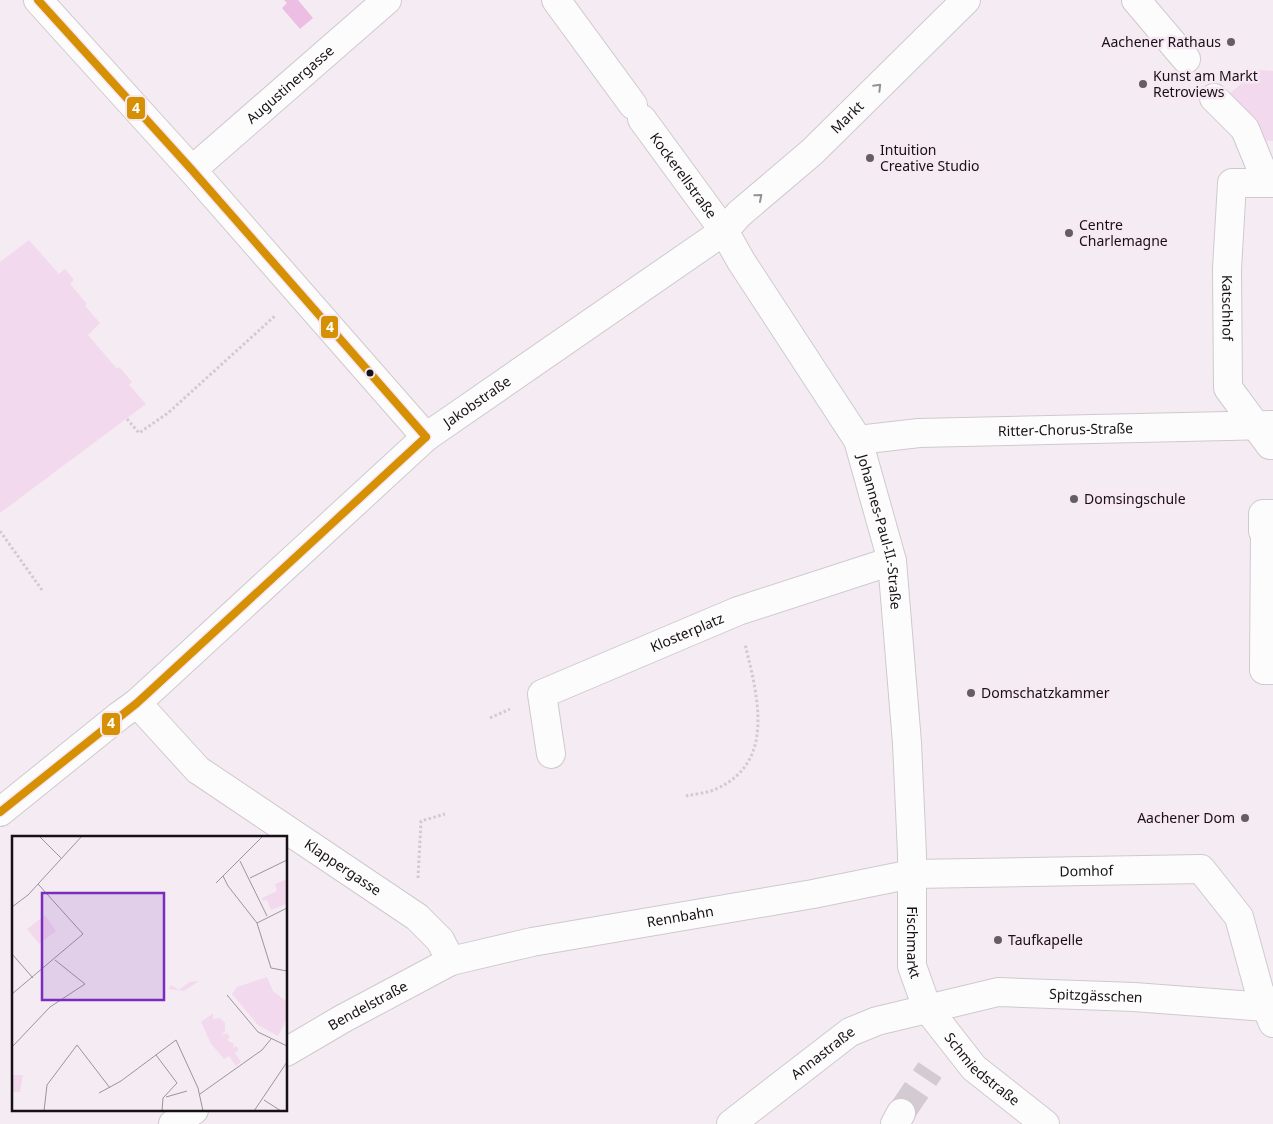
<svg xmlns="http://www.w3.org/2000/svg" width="1273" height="1124" viewBox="0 0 1273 1124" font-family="'Noto Sans',sans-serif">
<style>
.green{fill:#f3d9ee}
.water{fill:#ecbee3}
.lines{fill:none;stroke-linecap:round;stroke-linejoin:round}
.minor-tunnel{stroke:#d3cbd1;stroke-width:28;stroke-dasharray:28 14;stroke-linecap:butt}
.minor-casing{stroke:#cfc9ce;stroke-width:30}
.path{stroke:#ceccce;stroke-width:3;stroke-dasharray:2.5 2.5;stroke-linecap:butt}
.minor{stroke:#fdfcfd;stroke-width:28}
.bus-1-casing{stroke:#f7e8f4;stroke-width:11}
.bus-1{stroke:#d59003;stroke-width:8}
.oneway{stroke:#959295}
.poi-dot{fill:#645e62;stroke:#f7e8f4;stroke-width:2}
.bus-dot{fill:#161115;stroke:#f7e8f4;stroke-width:2}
.labels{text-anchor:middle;stroke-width:5;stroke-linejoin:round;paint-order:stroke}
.poi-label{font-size:14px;fill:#161115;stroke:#f7e8f4;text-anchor:start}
.street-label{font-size:14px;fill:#161115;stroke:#f7e8f4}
.inset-road{fill:none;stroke:#9b949a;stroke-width:1}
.view{fill:#7b2cbf;fill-opacity:0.15;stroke:#7b2cbf;stroke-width:2.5}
.inset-edge{fill:none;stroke:#161115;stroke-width:2.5}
.line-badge{stroke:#f7e8f4;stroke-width:2}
.badge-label{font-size:14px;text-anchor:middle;font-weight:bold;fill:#fff}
</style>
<rect width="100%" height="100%" fill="#f4ecf2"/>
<g class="green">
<path d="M 1258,70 L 1273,71 L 1273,141 L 1257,140 L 1229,94 Z"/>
<path d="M 29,240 L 59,274 L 65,269 L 74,280 L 70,284 L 87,304 L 85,306 L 100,323 L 88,335 L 117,369 L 119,367 L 132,382 L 129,385 L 146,404 L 0,513 L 0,262 Z"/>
</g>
<path class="water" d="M 284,0 L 298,0 L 313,18 L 300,29 L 282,8 L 287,3 Z"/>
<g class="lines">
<path class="minor-tunnel" d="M 901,1113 L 930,1070"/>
<defs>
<g id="minor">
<path d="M 38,0 L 192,170 L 426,437"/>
<path d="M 556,0 L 633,105"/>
<path d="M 1136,0 L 1186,59"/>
<path d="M 1214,98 L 1245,129 L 1261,168"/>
<path id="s1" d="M 642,119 L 724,231 L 741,261 L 858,440 L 892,561 L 907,743 L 912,854 L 912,966 L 927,1008 L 974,1068 L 1045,1124"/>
<path id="s2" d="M 192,170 L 387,0"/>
<path id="s3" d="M 1273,183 L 1232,183 L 1227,269 L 1228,388 L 1270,445 L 1273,445"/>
<path id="s4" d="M 858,440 L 919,433 L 1273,425"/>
<path d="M 1273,514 L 1263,514 L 1263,531 L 1265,531 L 1264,670 L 1273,670"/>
<path id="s5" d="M 137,703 L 198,770 L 417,917 L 440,940 L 451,961"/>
<path id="s6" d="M 551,754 L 542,694 L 738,611 L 892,561"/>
<path id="s7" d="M 0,812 L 119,716 L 137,703 L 426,437 L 724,231 L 739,214 L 812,152 L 966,0"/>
<path id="s8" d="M 286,1052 L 344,1018 L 451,961 L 532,942 L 813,894 L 912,874 L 1201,869 L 1239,917 L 1259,990 L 1273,1023"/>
<path d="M 173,1124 L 194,1110"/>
<path id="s9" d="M 731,1124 L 850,1032 L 877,1021 L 998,992 L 1134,997 L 1266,1007"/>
<path d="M 895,1124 L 901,1113"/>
</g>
</defs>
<use href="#minor" class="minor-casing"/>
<g class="path">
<path d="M 127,419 L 139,433 L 168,413 L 276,315"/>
<path d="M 0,531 L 42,590"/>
<path d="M 490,718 L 510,709"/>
<path d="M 686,796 C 695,794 707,793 716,789 C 777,762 757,694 745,644"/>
<path d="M 418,878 L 421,821 L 445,814"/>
</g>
<use href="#minor" class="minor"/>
<defs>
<g id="bus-1">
<path d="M 38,0 L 192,170 L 426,437"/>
<path d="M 0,812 L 137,703 L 426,437"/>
</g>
</defs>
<use href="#bus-1" class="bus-1-casing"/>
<use href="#bus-1" class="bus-1"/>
</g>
<defs><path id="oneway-chevron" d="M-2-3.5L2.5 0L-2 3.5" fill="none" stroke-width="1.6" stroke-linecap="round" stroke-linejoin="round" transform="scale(1.25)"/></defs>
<g class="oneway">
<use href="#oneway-chevron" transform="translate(878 87) rotate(-45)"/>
<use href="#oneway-chevron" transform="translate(759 197) rotate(-40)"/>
</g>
<g class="poi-dot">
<circle cx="1231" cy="42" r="5"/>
<circle cx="1143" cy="84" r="5"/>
<circle cx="870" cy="158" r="5"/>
<circle cx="1069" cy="233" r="5"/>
<circle cx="1074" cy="499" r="5"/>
<circle cx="971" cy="693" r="5"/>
<circle cx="1245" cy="818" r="5"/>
<circle cx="998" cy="940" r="5"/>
</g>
<circle class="bus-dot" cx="370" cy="373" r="4.5"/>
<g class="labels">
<g class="poi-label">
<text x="1221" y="47" text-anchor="end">Aachener Rathaus</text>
<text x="1153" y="81">Kunst am Markt<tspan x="1153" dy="16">Retroviews</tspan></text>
<text x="880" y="155">Intuition<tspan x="880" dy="16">Creative Studio</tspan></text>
<text x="1079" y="230">Centre<tspan x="1079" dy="16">Charlemagne</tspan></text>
<text x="1084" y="504">Domsingschule</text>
<text x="981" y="698">Domschatzkammer</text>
<text x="1235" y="823" text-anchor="end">Aachener Dom</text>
<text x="1008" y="945">Taufkapelle</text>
</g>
<g class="street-label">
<text dy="5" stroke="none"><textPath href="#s2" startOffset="130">Augustinergasse</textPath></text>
<text dy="5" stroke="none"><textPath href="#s7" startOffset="1098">Markt</textPath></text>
<text dy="5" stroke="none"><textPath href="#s1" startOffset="70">Kockerellstraße</textPath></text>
<text dy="5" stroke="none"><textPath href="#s3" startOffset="166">Katschhof</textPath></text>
<text dy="5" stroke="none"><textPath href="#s7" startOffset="630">Jakobstraße</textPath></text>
<text dy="5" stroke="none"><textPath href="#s4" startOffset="208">Ritter-Chorus-Straße</textPath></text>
<text dy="5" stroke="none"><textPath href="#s1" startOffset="482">Johannes-Paul-II.-Straße</textPath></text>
<text dy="5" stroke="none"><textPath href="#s6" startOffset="218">Klosterplatz</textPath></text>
<text dy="5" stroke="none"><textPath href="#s5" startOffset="265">Klappergasse</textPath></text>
<text dy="5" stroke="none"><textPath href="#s8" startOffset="832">Domhof</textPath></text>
<text dy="5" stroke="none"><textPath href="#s8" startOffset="422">Rennbahn</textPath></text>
<text dy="5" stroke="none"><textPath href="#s1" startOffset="895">Fischmarkt</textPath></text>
<text dy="5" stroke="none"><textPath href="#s9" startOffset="402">Spitzgässchen</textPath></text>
<text dy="5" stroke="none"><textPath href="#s8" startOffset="94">Bendelstraße</textPath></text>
<text dy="5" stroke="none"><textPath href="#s9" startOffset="116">Annastraße</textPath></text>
<text dy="5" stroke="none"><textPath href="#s1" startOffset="1046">Schmiedstraße</textPath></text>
</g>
</g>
<g transform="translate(12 836)">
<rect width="275" height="275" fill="#f4ecf2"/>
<path d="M 275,43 L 275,68 L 259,74 L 255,64 L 251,65 L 250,62 L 265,55 L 263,48 ZM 33,79 L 44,95 L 27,108 L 15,93 ZM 255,141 L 261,155 L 275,166 L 275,183 L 266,200 L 246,189 L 220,158 L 225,151 ZM 187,145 L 172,155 L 156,153 L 159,149 L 167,154 L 177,146 ZM 201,177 L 201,183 L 208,182 L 213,187 L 213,195 L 209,199 L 215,197 L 218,201 L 215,204 L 222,208 L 221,212 L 224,210 L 227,214 L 223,217 L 229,226 L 224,230 L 217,220 L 212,223 L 199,208 L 189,186 ZM 0,239 L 11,239 L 8,256 L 0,256 Z" fill="#f3d9ee"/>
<path class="inset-road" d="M 27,0 L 49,22M 228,25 L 255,80M 211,40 L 216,50 L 245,87 L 259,132 L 275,135M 238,42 L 275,24M 204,47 L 251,0M 0,71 L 16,59 L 70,0M 245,87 L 275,72M 0,118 L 21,142M 0,158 L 71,98 L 26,48M 215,159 L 246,196 L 275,210M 0,211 L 38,171 L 73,148 L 43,124M 144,219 L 165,247 L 151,262 L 150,275M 87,257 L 109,245 L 164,204 L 186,252 L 191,275M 188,258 L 250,214 L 259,203M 154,261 L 175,255M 252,264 L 269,275M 32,275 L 35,249 L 65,209 L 98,252M 242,275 L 275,226"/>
<path class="view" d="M 30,57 L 152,57 L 152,164 L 30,164 Z"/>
<rect width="275" height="275" class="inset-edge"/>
</g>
<g class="line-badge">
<rect x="126" y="96" width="20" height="24" rx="5" fill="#d59003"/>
<rect x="320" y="315" width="19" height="24" rx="5" fill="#d59003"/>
<rect x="101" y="712" width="20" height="24" rx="5" fill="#d59003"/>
</g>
<g class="badge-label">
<text x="136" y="113">4</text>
<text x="330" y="332">4</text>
<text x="111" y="728">4</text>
</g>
</svg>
